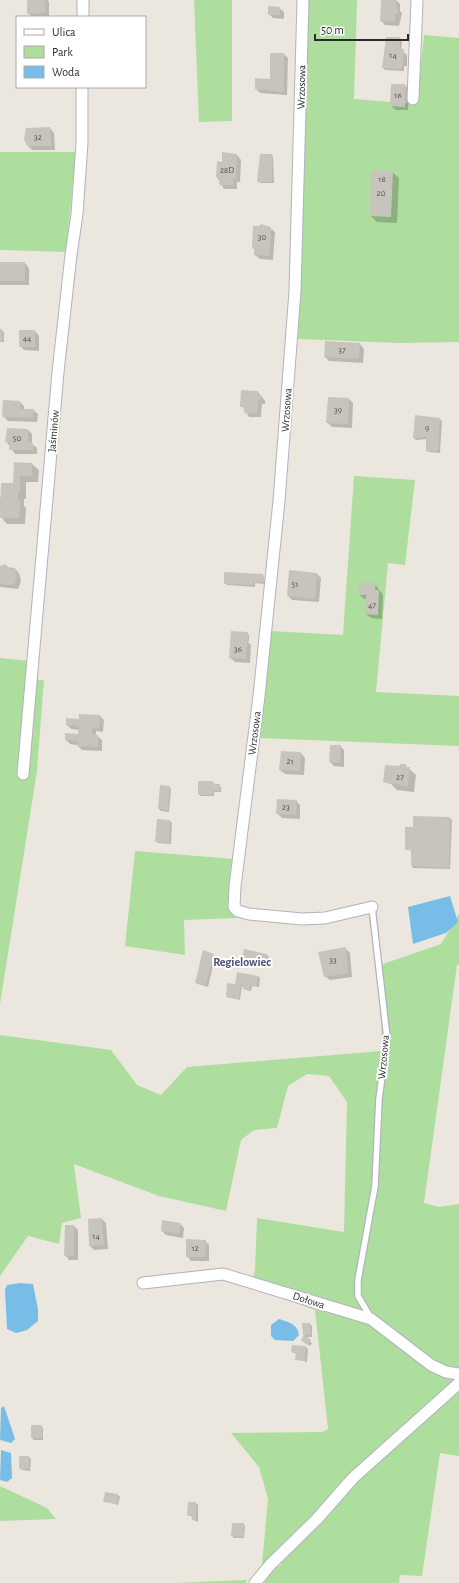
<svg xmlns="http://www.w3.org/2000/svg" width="459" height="1583" viewBox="0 0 459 1583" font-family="'Alegreya Sans',sans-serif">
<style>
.green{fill:#adde9e}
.water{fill:#78bde7}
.shadow{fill:#0003}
.building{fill:#c7c4bd}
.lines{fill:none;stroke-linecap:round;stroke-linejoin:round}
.lane-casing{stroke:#b1b2bd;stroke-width:8}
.street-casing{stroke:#b1b2bd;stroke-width:13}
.lane{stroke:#fff;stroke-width:5.5}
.street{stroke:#fff;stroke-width:11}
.labels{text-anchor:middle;stroke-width:4;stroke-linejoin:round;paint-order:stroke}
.number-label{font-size:9px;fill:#525150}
.street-label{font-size:11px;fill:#2b2b2b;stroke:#fff}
.neighbourhood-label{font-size:12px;font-weight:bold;fill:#4e5178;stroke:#fff}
</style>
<rect width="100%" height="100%" fill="#ece7de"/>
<g class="green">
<path d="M 194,0 L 232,0 L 232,121 L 199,122 Z"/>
<path d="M 308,0 L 357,0 L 354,99 L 417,104 L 424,35 L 459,38 L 459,342 L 399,343 L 298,339 Z"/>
<path d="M 0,152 L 76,152 L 66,252 L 0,250 Z"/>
<path d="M 354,476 L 415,480 L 405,565 L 388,563 L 376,692 L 459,696 L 459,746 L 259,738 L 270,631 L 343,635 Z"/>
<path d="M 0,658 L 28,661 L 38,680 L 44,680 L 37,771 L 0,1004 Z"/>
<path d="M 135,851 L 234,859 L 237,918 L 184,920 L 185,955 L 125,946 Z"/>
<path d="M 459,914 L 459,964 L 457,965 L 424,1203 L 439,1207 L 459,1204 L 459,1456 L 440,1453 L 422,1576 L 400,1575 L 399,1583 L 264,1583 L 273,1570 L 283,1564 L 262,1564 L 268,1499 L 259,1467 L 231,1433 L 322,1432 L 328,1429 L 315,1310 L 250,1287 L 255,1270 L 257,1218 L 344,1232 L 347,1102 L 329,1076 L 307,1074 L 288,1086 L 277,1128 L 254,1130 L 241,1140 L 226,1211 L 159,1196 L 74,1164 L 81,1218 L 62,1223 L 59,1244 L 28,1236 L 0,1276 L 0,1035 L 111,1050 L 137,1085 L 161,1095 L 187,1067 L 381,1051 L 383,964 L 441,944 Z"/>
<path d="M 0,1486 L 47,1508 L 56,1519 L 0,1521 Z"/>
<path d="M 247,1580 L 246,1583 L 174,1583 Z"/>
</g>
<g class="water">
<path d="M 450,896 L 458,922 L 446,933 L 413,944 L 408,907 Z"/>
<path d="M 20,1283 L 33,1284 L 38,1309 L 38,1321 L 27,1330 L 16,1333 L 7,1329 L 5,1290 L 7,1285 Z"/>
<path d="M 279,1319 C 288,1322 298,1324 299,1335 L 293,1341 L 275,1340 L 271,1336 L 271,1325 Z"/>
<path d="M 4,1406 L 15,1439 L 11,1443 L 0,1440 L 1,1408 Z"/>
<path d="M 1,1450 L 11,1453 L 12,1478 L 7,1482 L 0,1480 Z"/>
</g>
<g class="shadow">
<path d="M 28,0 L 47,0 L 49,2 L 49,17 L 32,17 L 28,13 Z"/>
<path d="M 382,0 L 396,0 L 400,4 L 400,11 L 402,13 L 399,26 L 385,25 L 381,21 Z"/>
<path d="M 279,8 L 284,12 L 284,19 L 273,18 L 269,14 Z"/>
<path d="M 387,38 L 400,38 L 402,40 L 401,50 L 407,55 L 407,66 L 404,66 L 404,71 L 385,70 L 383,68 Z"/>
<path d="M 271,54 L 284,54 L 288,58 L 287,95 L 260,93 L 256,89 L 271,80 Z"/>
<path d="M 405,85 L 409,89 L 408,110 L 396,110 L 391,106 Z"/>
<path d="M 50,128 L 54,133 L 55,150 L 32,150 L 28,146 Z"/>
<path d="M 237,155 L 241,160 L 240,182 L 237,182 L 237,189 L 224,189 L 217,177 L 223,163 Z"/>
<path d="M 272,155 L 273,157 L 274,183 L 260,183 L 258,181 Z"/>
<path d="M 392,172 L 399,178 L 397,223 L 377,222 L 371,216 Z"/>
<path d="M 270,228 L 275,232 L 273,260 L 260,259 L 255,255 Z"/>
<path d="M 0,263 L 25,263 L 29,268 L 29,285 L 0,285 Z"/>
<path d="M 0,330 L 4,332 L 4,342 L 0,342 Z"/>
<path d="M 35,331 L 39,336 L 39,351 L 24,350 L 20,346 Z"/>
<path d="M 360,344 L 364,349 L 363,363 L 329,361 L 325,357 Z"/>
<path d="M 258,392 L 265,401 L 265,404 L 262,404 L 261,417 L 249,417 L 242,406 Z"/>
<path d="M 349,399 L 353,403 L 352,428 L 332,427 L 327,422 Z"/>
<path d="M 20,402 L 24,406 L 24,410 L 33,410 L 38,414 L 37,422 L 8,421 L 3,416 Z"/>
<path d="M 440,419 L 442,421 L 440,453 L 429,452 L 427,450 L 427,439 L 416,440 L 414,438 Z"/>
<path d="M 28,430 L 32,434 L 32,444 L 37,448 L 37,454 L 15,454 L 6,441 Z"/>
<path d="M 15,463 L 32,464 L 39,470 L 38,482 L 26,482 L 26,499 L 24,499 L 24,506 L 26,508 L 25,524 L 7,524 L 1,517 L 0,503 L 2,484 L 14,484 Z"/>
<path d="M 0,567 L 15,569 L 19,573 L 21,581 L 18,589 L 0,587 Z"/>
<path d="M 290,571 L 317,574 L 321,578 L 319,602 L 292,600 L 288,596 Z"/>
<path d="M 263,575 L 266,584 L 255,583 L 255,587 L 227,585 L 225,583 Z"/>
<path d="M 375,584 L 383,595 L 382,619 L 371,618 L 366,614 L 367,599 L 364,599 L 359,594 Z"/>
<path d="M 247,633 L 249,635 L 249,641 L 247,641 L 251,645 L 250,663 L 235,662 L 230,658 Z"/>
<path d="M 100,716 L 104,720 L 103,732 L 96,731 L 96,735 L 102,740 L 102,751 L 82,750 L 77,745 L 70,744 L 66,740 L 79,735 L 79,730 L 71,729 L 67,725 L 67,719 L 80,720 Z"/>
<path d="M 340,746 L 344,750 L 344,767 L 334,766 L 330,762 Z"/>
<path d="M 301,753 L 305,758 L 304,775 L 285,774 L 280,770 Z"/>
<path d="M 405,765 L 416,775 L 414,792 L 397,790 L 391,784 L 384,782 Z"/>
<path d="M 212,782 L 221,787 L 221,792 L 214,792 L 214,796 L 201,796 L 199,794 Z"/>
<path d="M 169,787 L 171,789 L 169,812 L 161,811 L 159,809 Z"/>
<path d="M 296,801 L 300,805 L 300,819 L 282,818 L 277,813 Z"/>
<path d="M 450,818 L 452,820 L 450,869 L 413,868 L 412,866 L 412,851 L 406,849 L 414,828 Z"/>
<path d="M 158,820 L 170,821 L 172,823 L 171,844 L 158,843 L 156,841 Z"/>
<path d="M 345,948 L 350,953 L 352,977 L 330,980 L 325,976 Z"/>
<path d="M 244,950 L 267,955 L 269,957 L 266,968 L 244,963 L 242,961 Z"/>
<path d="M 214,955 L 215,957 L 208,987 L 198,984 L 196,982 Z"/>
<path d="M 258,976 L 260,978 L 259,987 L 252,986 L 251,991 L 246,990 L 242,986 L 240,1000 L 227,997 L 236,985 Z"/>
<path d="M 102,1219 L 106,1223 L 108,1249 L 94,1250 L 90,1246 Z"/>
<path d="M 180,1224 L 184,1228 L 183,1238 L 166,1235 L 162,1231 Z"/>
<path d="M 65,1226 L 74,1226 L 78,1230 L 78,1260 L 69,1260 L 65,1255 Z"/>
<path d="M 205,1241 L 209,1245 L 209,1261 L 191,1261 L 187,1256 Z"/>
<path d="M 303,1324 L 310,1324 L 312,1326 L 312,1337 L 304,1337 L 312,1343 L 310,1346 L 302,1339 L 305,1336 Z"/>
<path d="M 292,1346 L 306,1347 L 308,1349 L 307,1362 L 296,1359 L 297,1354 L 292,1352 Z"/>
<path d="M 41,1426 L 43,1428 L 43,1440 L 34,1440 L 32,1438 Z"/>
<path d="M 29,1457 L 31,1459 L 30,1471 L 22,1470 L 20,1468 Z"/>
<path d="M 118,1495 L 120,1497 L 118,1505 L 104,1501 Z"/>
<path d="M 196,1503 L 198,1505 L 198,1522 L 193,1520 L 193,1517 L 188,1515 Z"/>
<path d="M 243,1524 L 245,1526 L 244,1538 L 234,1538 L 232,1536 Z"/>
</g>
<g class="building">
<path d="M 27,0 L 45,0 L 46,13 L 27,14 Z"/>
<path d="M 381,0 L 396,0 L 398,14 L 395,14 L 395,22 L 380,21 Z"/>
<path d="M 268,6 L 280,7 L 280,15 L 268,15 Z"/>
<path d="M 386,37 L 400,37 L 400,49 L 404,49 L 402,69 L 382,68 Z"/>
<path d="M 270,53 L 284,53 L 284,92 L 255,89 L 255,78 L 270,79 Z"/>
<path d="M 391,84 L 405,84 L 405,107 L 390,106 Z"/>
<path d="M 50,127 L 51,146 L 27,146 L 24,139 L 26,128 Z"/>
<path d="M 222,152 L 237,154 L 236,179 L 233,178 L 233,185 L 219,185 L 220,178 L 216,177 L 217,161 L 222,162 Z"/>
<path d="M 260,154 L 272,154 L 272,182 L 257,182 Z"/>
<path d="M 371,170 L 393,171 L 391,217 L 370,216 Z"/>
<path d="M 261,224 L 271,227 L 269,256 L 254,255 L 254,249 L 252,248 L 253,226 L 259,226 Z"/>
<rect x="0" y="262" width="25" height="19"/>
<path d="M 0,329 L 2,329 L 3,341 L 0,341 Z"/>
<rect x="19" y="330" width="16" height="17"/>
<path d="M 325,341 L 360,343 L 359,359 L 324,357 Z"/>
<path d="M 241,390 L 258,391 L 258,395 L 261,396 L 261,401 L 258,400 L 257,414 L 244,413 L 244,407 L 240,407 Z"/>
<path d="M 328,397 L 349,398 L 348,424 L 326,423 Z"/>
<path d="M 3,400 L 20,401 L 20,409 L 34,409 L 33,418 L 2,417 Z"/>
<path d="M 415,415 L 440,418 L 438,451 L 426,451 L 426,437 L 413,438 Z"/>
<path d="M 7,428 L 28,429 L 28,442 L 33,443 L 33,450 L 9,450 L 10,442 L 5,442 Z"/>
<path d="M 14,462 L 32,463 L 32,476 L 20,476 L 20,493 L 18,493 L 18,500 L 20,500 L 19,518 L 0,518 L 1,483 L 13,483 Z"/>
<path d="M 5,564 L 8,567 L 15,568 L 17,577 L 14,585 L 0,584 L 0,566 Z"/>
<path d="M 289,570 L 317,573 L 315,599 L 287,596 Z"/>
<path d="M 224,572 L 263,574 L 265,582 L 253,582 L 253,585 L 224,584 Z"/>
<path d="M 359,582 L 376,583 L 375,590 L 379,590 L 378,615 L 365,614 L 366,595 L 358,595 Z"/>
<path d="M 231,631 L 248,632 L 246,659 L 229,658 Z"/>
<path d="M 79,714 L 100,715 L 99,728 L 92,727 L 92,734 L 98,735 L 98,747 L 77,746 L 77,741 L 65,740 L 65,733 L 78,734 L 79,726 L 66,725 L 66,718 L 79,719 Z"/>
<path d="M 330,745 L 341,745 L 340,763 L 329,762 Z"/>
<path d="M 281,751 L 301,752 L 300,771 L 279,770 Z"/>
<path d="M 400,764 L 406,764 L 406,767 L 410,767 L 408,786 L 383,782 L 385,765 L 400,766 Z"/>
<path d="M 198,781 L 213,781 L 212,784 L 220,784 L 220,791 L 213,791 L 213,795 L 198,795 Z"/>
<path d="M 160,785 L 170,786 L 168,810 L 158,809 Z"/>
<path d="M 277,799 L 297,800 L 296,815 L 276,814 Z"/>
<path d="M 413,816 L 450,817 L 449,868 L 411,866 L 411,850 L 405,850 L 405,827 L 413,827 Z"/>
<path d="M 157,819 L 170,820 L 169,843 L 155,842 Z"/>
<path d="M 346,947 L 348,973 L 324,977 L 318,952 Z"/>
<path d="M 244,949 L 267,954 L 264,967 L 241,961 Z"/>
<path d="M 203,950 L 214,954 L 206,985 L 195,983 Z"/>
<path d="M 237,972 L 258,976 L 257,986 L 250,985 L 250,990 L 243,989 L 243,985 L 241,985 L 239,999 L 226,997 L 227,983 L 235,984 Z"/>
<path d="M 102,1218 L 104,1245 L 89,1246 L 88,1219 Z"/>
<path d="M 162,1220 L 181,1223 L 179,1234 L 161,1231 Z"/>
<path d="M 65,1225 L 74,1225 L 74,1256 L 64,1256 Z"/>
<path d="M 186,1239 L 206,1240 L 205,1257 L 186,1257 Z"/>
<path d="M 302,1323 L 310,1323 L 311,1335 L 303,1335 Z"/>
<path d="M 304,1335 L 311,1340 L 307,1345 L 301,1340 Z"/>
<path d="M 292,1345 L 306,1346 L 305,1361 L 295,1360 L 296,1353 L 291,1352 Z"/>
<rect x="31" y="1425" width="11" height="13"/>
<rect x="19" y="1456" width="10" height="13"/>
<path d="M 105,1492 L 118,1494 L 117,1504 L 103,1502 Z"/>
<path d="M 188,1502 L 196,1502 L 196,1520 L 192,1520 L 192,1515 L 187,1516 Z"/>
<path d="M 232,1523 L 244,1523 L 243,1537 L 231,1536 Z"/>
</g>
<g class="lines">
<defs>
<path id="lane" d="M 371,1318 L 358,1296 L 358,1280 L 375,1186 L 379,1099 L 387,1038 L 372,907"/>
<g id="street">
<path d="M 303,0 L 295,291 L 279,501 L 259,696 L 235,886 L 234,907 L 238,911 L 249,914 L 302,919 L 325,918 L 372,907"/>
<path d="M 83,17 L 83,0"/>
<path d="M 413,99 L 417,0"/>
<path d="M 23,774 L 58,372 L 71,255 L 77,214 L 82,143 L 82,87"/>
<path d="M 143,1283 L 223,1274 L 371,1319 L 431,1365 L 446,1372 L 459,1374"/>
<path d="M 255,1583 L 270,1565 L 317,1519 L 353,1478 L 459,1383"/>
</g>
</defs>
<use href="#lane" class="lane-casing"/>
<use href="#street" class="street-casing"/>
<use href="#lane" class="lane"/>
<use href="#street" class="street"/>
</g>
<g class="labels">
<g class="number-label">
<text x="393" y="58">14</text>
<text x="398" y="98">16</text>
<text x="38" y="140">32</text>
<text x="227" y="173">28D</text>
<text x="382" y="182">18</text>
<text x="381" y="196">20</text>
<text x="262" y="240">30</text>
<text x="27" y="341">44</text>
<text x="342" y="353">37</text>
<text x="338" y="413">39</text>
<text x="427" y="431">9</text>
<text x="17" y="441">50</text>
<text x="295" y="587">51</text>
<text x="372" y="608">47</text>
<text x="238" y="652">36</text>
<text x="290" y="764">21</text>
<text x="400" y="780">27</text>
<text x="286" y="810">23</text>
<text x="333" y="963">33</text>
<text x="96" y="1239">14</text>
<text x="195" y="1251">12</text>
</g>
<g class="street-label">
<text transform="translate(301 87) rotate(-89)" y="4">Wrzosowa</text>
<text transform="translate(286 410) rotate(-86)" y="4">Wrzosowa</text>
<text transform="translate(53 431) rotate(-85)" y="4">Jaśminów</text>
<text transform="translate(254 733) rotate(-83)" y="4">Wrzosowa</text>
<text transform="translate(383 1057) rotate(-85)" y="4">Wrzosowa</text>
<text transform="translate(309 1300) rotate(18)" y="4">Dołowa</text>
</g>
<g class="neighbourhood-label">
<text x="242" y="966">Regielowiec</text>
</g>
</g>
<rect x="16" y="16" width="130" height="72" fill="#ffffff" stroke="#aaaaaa"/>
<rect x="24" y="29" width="20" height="6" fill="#ffffff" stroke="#aaaaaa"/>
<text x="52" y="36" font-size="12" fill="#2b2b2b">Ulica</text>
<rect x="24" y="46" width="20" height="12" fill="#adde9e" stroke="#aaaaaa"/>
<text x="52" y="56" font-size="12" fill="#2b2b2b">Park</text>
<rect x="24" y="66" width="20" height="12" fill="#78bde7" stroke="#aaaaaa"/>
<text x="52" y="76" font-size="12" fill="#2b2b2b">Woda</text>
<path d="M315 34v6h93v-6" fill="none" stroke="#2b2b2b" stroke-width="2"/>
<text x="321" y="34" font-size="12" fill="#2b2b2b" stroke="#ffffff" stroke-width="3" paint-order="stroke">50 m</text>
</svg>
